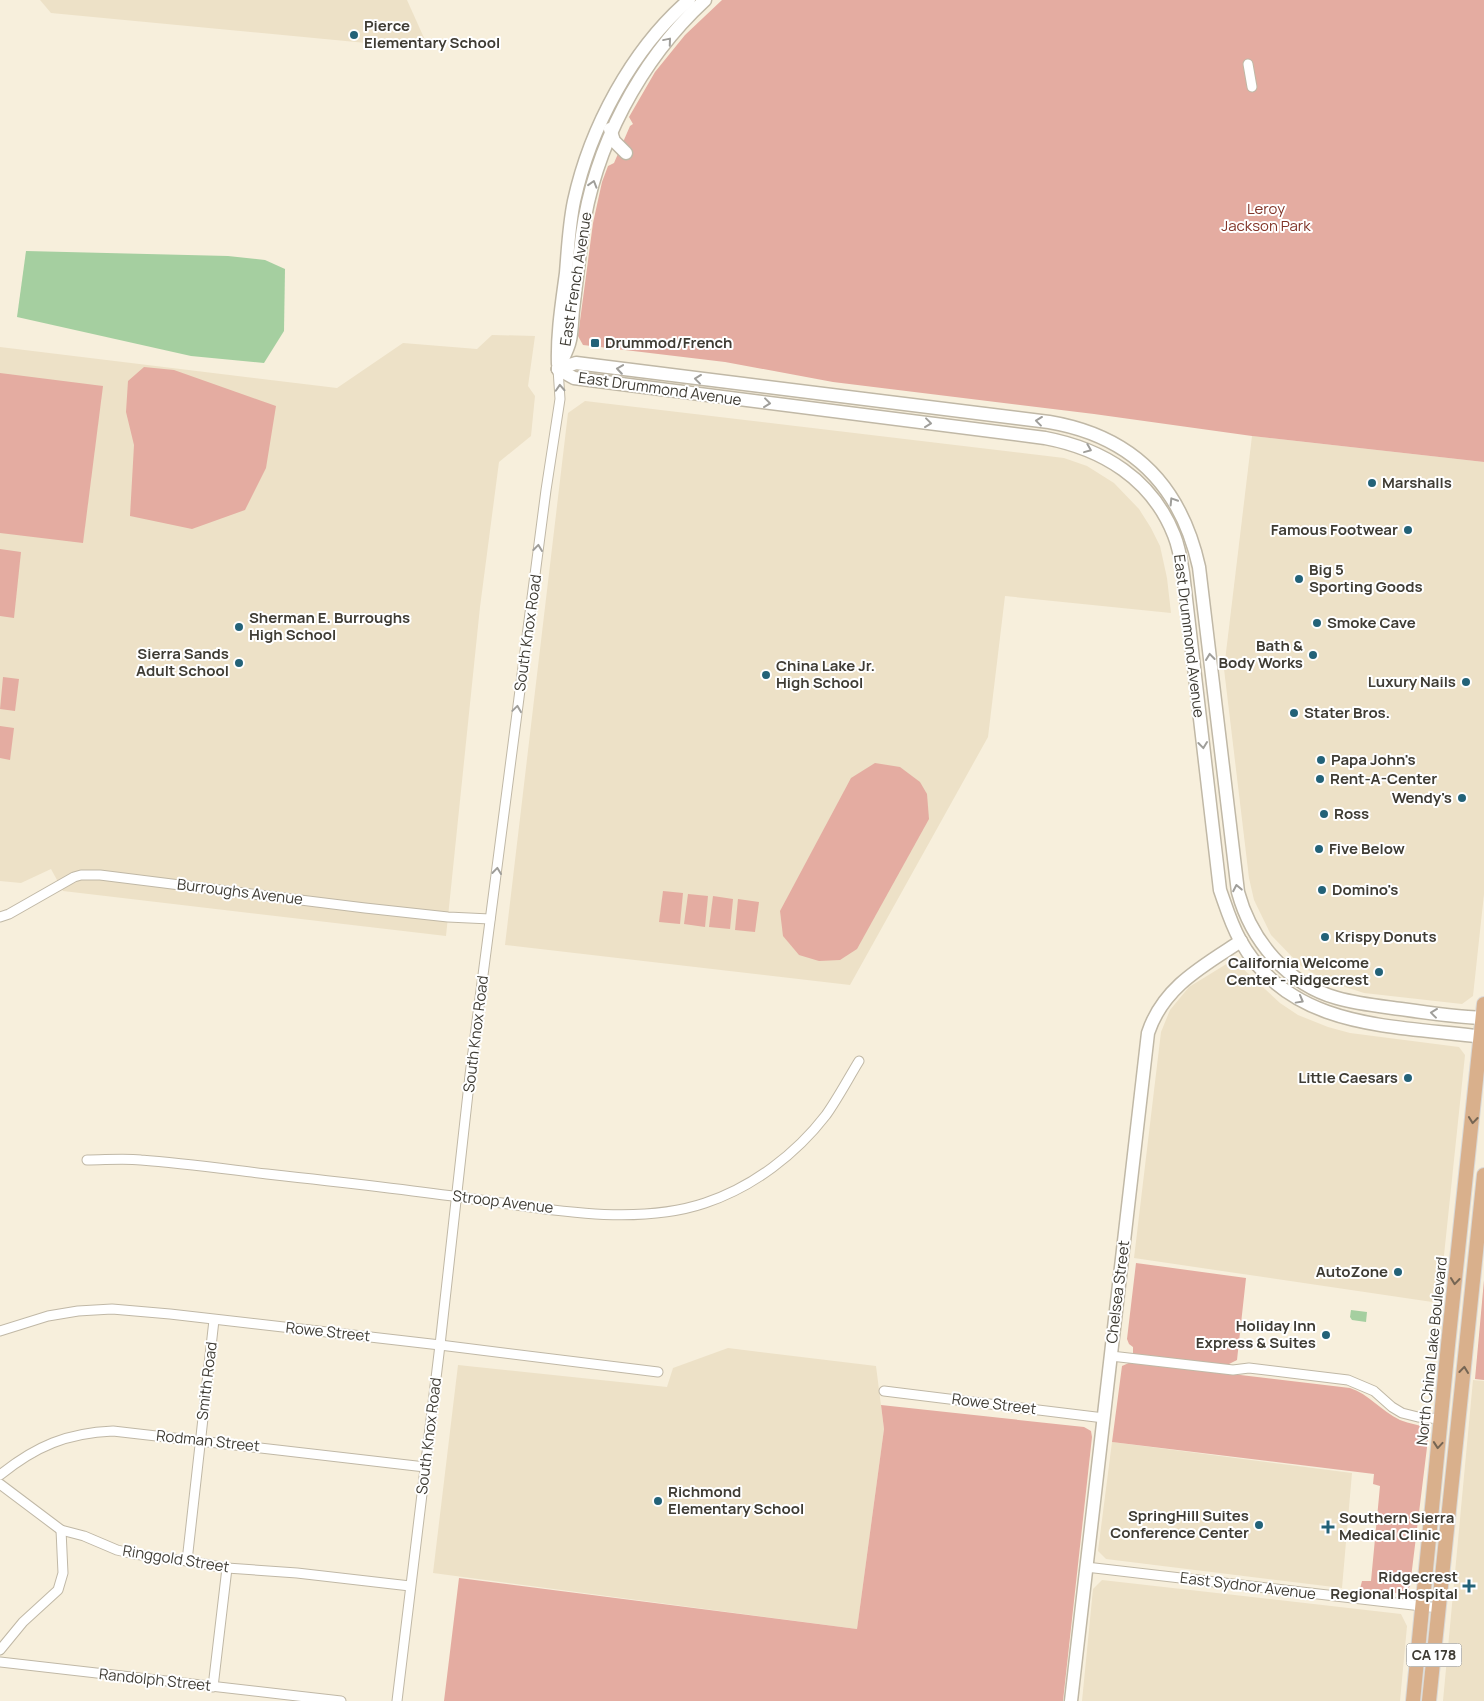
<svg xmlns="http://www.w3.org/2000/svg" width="1484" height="1701" viewBox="0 0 1484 1701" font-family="Manrope,sans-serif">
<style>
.built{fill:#ede1c7}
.green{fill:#e4aca1}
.water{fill:#a5cfa0}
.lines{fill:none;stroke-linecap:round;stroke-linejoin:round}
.street-casing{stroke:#c0b8a6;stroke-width:11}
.secondary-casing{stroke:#c0b8a6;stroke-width:15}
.primary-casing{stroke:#d9d8d6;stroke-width:16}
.street{stroke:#fff;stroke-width:9}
.secondary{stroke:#fff;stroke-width:12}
.primary{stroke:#d9b08c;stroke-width:14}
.oneway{stroke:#9f9e9a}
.oneway2{stroke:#756553}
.poi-dot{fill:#236278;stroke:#fff;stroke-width:2}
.labels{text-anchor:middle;stroke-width:4;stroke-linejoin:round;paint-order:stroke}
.shield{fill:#fff;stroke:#797671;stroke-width:1}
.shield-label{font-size:14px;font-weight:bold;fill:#3f3c34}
.poi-label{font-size:15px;font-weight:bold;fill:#3f3c34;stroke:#fff;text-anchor:start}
.park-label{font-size:15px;fill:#813428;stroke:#fff}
.street-label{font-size:15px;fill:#3f3c34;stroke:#fff}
</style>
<rect width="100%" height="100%" fill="#f7efdc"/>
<g class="built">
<path d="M 40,0 L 407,0 L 429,49 L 51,13 Z"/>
<path d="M 492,335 L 535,336 L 528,386 L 535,396 L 531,436 L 499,462 L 480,607 L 446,936 L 63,891 L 51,869 L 21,883 L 0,881 L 0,347 L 337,388 L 403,343 L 477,349 Z"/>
<path d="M 585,401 L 1064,458 L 1087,466 L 1114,483 L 1139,509 L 1151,528 L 1160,546 L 1167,578 L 1171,613 L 1005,596 L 988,737 L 850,985 L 505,945 L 568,413 Z"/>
<path d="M 1252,436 L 1484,462 L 1484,894 L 1473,996 L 1462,1004 L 1364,993 L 1333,983 L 1318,976 L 1301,966 L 1271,935 L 1254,900 L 1249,878 L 1224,669 Z"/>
<path d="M 1228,963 L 1240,966 L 1280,1003 L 1298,1015 L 1328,1027 L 1350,1033 L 1459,1047 L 1465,1055 L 1439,1303 L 1134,1258 L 1161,1032 L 1170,1010 L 1189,987 Z"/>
<path d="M 728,1348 L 876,1366 L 884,1429 L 857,1629 L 433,1573 L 458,1365 L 667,1387 L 673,1368 Z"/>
<path d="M 1473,1380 L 1484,1381 L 1484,1701 L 1443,1701 Z"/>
<path d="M 1112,1442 L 1352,1473 L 1342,1588 L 1106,1559 L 1098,1551 Z"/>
<path d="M 1102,1580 L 1401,1614 L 1407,1626 L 1400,1701 L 1082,1701 L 1093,1589 Z"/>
</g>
<g class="green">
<path d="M 722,0 L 1484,0 L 1484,462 L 1252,436 L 1094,414 L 833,382 L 725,362 L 583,345 L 578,336 L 593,223 L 602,182 L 608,166 L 614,163 L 630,126 L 633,124 L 629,117 L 655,72 L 685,35 Z"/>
<path d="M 144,367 L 174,370 L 276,406 L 266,468 L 245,510 L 192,529 L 130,516 L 134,445 L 126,412 L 128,381 Z"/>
<path d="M 0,373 L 103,386 L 83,543 L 0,533 Z"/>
<path d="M 0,549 L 21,552 L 14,618 L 0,616 Z"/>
<path d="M 3,677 L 19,679 L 15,711 L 0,709 Z"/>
<path d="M 0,726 L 14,728 L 10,760 L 0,758 Z"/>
<path d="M 875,763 L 900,767 L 920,782 L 927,794 L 929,819 L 857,949 L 840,960 L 819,961 L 799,955 L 783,936 L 780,911 L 851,778 Z"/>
<path d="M 663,891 L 683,893 L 680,924 L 659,922 Z"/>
<path d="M 688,894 L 708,896 L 705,927 L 684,924 Z"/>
<path d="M 713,896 L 733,899 L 730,929 L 709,927 Z"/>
<path d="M 738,899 L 759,902 L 755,932 L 735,930 Z"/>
<path d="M 1136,1263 L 1246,1278 L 1237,1360 L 1225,1366 L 1133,1354 L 1133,1347 L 1129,1344 L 1127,1339 Z"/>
<path d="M 1484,1280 L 1484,1380 L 1475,1379 Z"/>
<path d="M 1131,1362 L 1350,1388 C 1369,1394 1381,1411 1400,1420 C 1409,1424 1422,1424 1429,1431 L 1410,1586 L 1405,1594 L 1360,1589 L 1362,1581 L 1371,1581 L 1380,1486 L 1373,1484 L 1374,1474 L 1112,1442 L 1122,1366 Z"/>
<path d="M 881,1405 L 1084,1427 L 1091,1431 L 1092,1437 L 1063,1701 L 444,1701 L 459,1578 L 857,1629 L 884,1429 Z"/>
</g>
<g class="water">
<path d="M 26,251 L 228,256 L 265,260 L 285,269 L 284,331 L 264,363 L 191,356 L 17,317 Z"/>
<path d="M 1351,1310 L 1367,1312 L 1366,1322 L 1352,1320 L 1350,1317 Z"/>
</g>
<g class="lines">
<defs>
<g id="street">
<path d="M 1248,64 L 1252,87"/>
<path d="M 0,917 L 9,914 L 74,877 L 81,875 L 100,875 L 365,908 L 448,917 L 490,919"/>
<path d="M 87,1160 C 105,1160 123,1158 141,1160 C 183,1163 225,1169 267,1174 C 331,1181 395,1188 459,1197 C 536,1207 631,1228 705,1203 C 753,1187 796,1154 826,1115 C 838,1098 848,1079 859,1061"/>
<path d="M 0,1331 L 48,1316 L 78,1311 L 112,1309 L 170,1314 L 440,1345 L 658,1372"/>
<path d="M 1111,1356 L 1233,1370 L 1249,1368 L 1348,1380 L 1374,1391 L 1392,1407 L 1402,1413 L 1418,1417 L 1441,1419"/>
<path d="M 884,1391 L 1104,1418"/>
<path d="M 0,1475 C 36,1446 67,1433 113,1431 L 425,1467"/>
<path d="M 0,1484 L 61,1530 L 84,1536 L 117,1550 L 134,1554 L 187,1561 L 227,1568 L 297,1573 L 410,1586"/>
<path d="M 187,1561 L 214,1320"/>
<path d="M 1086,1567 L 1439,1608"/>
<path d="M 0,1650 L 23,1622 L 58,1590 L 63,1573 L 61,1530"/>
<path d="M 0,1662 L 341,1701"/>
<path d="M 213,1687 L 227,1568"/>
<path d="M 397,1701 L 440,1345 L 470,1075 L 546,490 L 560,399 L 558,369"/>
</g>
<g id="secondary">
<path d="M 610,129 L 614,141 L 626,153"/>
<path d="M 558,364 C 557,333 562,303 566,273 C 568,249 569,225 574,201 C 590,128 632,49 689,0"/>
<path d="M 558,369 L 574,378 L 1045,438 C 1103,449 1152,479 1174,535 C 1179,547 1181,560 1183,573 L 1220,890 C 1226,907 1231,924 1240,940 C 1291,1031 1394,1025 1484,1037"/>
<path d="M 558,369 L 576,363 L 1049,422 C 1132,436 1181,486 1199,567 L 1238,892 C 1251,940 1287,984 1337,998 C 1358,1004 1379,1006 1401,1009 C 1428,1013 1456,1017 1484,1018"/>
<path d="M 558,369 C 562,360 568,350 570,340 C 572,331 572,320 573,310 C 576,285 579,260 582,235 C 594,147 640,60 705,0"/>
<path d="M 1071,1701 L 1148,1033 C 1163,987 1203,966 1241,941"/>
</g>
<g id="primary">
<path d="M 1413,1701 L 1448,1345 L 1484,1004"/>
<path d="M 1429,1701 L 1484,1175"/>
</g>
</defs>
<use href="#street" class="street-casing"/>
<use href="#secondary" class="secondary-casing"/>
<use href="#primary" class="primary-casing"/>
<use href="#street" class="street"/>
<use href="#secondary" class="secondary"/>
<use href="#primary" class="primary"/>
</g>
<defs><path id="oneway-chevron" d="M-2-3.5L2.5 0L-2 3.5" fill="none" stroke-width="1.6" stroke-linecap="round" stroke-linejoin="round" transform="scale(1.25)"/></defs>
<g class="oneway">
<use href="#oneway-chevron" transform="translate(668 41) rotate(-50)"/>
<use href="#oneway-chevron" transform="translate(593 184) rotate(-73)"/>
<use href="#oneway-chevron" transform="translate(620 369) rotate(-172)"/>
<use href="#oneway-chevron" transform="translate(698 379) rotate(-173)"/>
<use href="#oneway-chevron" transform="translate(560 388) rotate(-93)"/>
<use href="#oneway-chevron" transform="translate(767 403) rotate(7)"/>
<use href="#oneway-chevron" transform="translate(1039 421) rotate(-173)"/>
<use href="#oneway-chevron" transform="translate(928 423) rotate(7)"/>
<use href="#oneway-chevron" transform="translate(1088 449) rotate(22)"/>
<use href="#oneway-chevron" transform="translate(1173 501) rotate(-122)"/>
<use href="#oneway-chevron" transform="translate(538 548) rotate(-83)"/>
<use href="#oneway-chevron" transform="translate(1210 657) rotate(-97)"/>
<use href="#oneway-chevron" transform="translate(517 709) rotate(-82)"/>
<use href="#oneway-chevron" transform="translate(1203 745) rotate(83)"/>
<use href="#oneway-chevron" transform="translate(497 871) rotate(-83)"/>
<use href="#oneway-chevron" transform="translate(1237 888) rotate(-101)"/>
<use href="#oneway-chevron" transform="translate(1300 1000) rotate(29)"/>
<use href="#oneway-chevron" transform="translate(1434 1013) rotate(-173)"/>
</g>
<g class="oneway2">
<use href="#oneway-chevron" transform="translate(1473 1120) rotate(96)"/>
<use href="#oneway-chevron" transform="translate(1455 1281) rotate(96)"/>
<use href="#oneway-chevron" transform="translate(1464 1370) rotate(-84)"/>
<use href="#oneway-chevron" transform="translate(1438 1445) rotate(95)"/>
</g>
<g class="poi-dot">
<circle cx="354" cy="35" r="5"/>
<rect x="590" y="338" width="10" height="10" rx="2.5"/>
<circle cx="1372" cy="483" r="5"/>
<circle cx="1408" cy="530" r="5"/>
<circle cx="1299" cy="579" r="5"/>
<circle cx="1317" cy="623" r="5"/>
<circle cx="239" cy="627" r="5"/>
<circle cx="1313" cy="655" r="5"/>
<circle cx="239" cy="663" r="5"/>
<circle cx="766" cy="675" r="5"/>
<circle cx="1466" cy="682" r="5"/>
<circle cx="1294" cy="713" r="5"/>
<circle cx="1321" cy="760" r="5"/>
<circle cx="1320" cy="779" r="5"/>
<circle cx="1462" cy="798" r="5"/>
<circle cx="1324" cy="814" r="5"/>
<circle cx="1319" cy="849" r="5"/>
<circle cx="1322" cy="890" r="5"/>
<circle cx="1325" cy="937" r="5"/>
<circle cx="1379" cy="972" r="5"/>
<circle cx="1408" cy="1078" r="5"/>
<circle cx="1398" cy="1272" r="5"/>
<circle cx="1326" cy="1335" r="5"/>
<circle cx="658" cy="1501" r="5"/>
<circle cx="1259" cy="1525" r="5"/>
<path d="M1325.5 1519.5h5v5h5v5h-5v5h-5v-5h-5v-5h5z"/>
<path d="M1466.5 1578.5h5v5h5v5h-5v5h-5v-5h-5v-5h5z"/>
</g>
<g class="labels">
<rect class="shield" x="1406.5" y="1643.5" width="55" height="23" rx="4"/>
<g class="shield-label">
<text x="1434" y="1660">CA 178</text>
</g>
<g class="poi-label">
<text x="364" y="31">Pierce<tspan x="364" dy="17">Elementary School</tspan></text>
<text x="605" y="348">Drummod/French</text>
<text x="1382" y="488">Marshalls</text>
<text x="1398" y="535" text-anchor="end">Famous Footwear</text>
<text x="1309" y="575">Big 5<tspan x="1309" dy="17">Sporting Goods</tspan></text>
<text x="249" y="623">Sherman E. Burroughs<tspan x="249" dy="17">High School</tspan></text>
<text x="1327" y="628">Smoke Cave</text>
<text x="1303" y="651" text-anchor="end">Bath &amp;<tspan x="1303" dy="17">Body Works</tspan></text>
<text x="229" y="659" text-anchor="end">Sierra Sands<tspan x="229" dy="17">Adult School</tspan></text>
<text x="776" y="671">China Lake Jr.<tspan x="776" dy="17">High School</tspan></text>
<text x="1456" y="687" text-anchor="end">Luxury Nails</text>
<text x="1304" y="718">Stater Bros.</text>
<text x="1331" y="765">Papa John's</text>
<text x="1330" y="784">Rent-A-Center</text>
<text x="1452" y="803" text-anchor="end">Wendy's</text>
<text x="1334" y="819">Ross</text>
<text x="1329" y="854">Five Below</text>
<text x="1332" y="895">Domino's</text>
<text x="1335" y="942">Krispy Donuts</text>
<text x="1369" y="968" text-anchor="end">California Welcome<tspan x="1369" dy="17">Center - Ridgecrest</tspan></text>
<text x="1398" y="1083" text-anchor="end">Little Caesars</text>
<text x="1388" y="1277" text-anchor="end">AutoZone</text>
<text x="1316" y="1331" text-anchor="end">Holiday Inn<tspan x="1316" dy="17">Express &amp; Suites</tspan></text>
<text x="668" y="1497">Richmond<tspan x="668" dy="17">Elementary School</tspan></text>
<text x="1249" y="1521" text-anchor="end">SpringHill Suites<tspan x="1249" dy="17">Conference Center</tspan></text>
<text x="1339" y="1523">Southern Sierra<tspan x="1339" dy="17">Medical Clinic</tspan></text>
<text x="1458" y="1582" text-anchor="end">Ridgecrest<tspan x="1458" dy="17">Regional Hospital</tspan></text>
</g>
<g class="park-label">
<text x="1266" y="214">Leroy<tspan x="1266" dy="17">Jackson Park</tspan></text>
</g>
<g class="street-label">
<text transform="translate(576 279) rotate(-81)" y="5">East French Avenue</text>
<text transform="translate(660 389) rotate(8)" y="5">East Drummond Avenue</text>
<text transform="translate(528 633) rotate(-82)" y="5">South Knox Road</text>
<text transform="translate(1189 636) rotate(83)" y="5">East Drummond Avenue</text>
<text transform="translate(240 892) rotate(7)" y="5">Burroughs Avenue</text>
<text transform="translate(476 1034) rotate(-83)" y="5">South Knox Road</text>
<text transform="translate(503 1202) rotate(7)" y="5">Stroop Avenue</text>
<text transform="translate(1118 1292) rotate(-83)" y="5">Chelsea Street</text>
<text transform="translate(328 1332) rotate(6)" y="5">Rowe Street</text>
<text transform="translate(1432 1351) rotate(-84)" y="5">North China Lake Boulevard</text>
<text transform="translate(207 1381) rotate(-83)" y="5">Smith Road</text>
<text transform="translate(994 1404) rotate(7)" y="5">Rowe Street</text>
<text transform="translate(429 1436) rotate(-83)" y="5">South Knox Road</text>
<text transform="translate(208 1441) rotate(6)" y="5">Rodman Street</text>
<text transform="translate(176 1559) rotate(9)" y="5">Ringgold Street</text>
<text transform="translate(1248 1586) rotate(7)" y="5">East Sydnor Avenue</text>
<text transform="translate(155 1680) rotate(6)" y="5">Randolph Street</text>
</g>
</g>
</svg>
